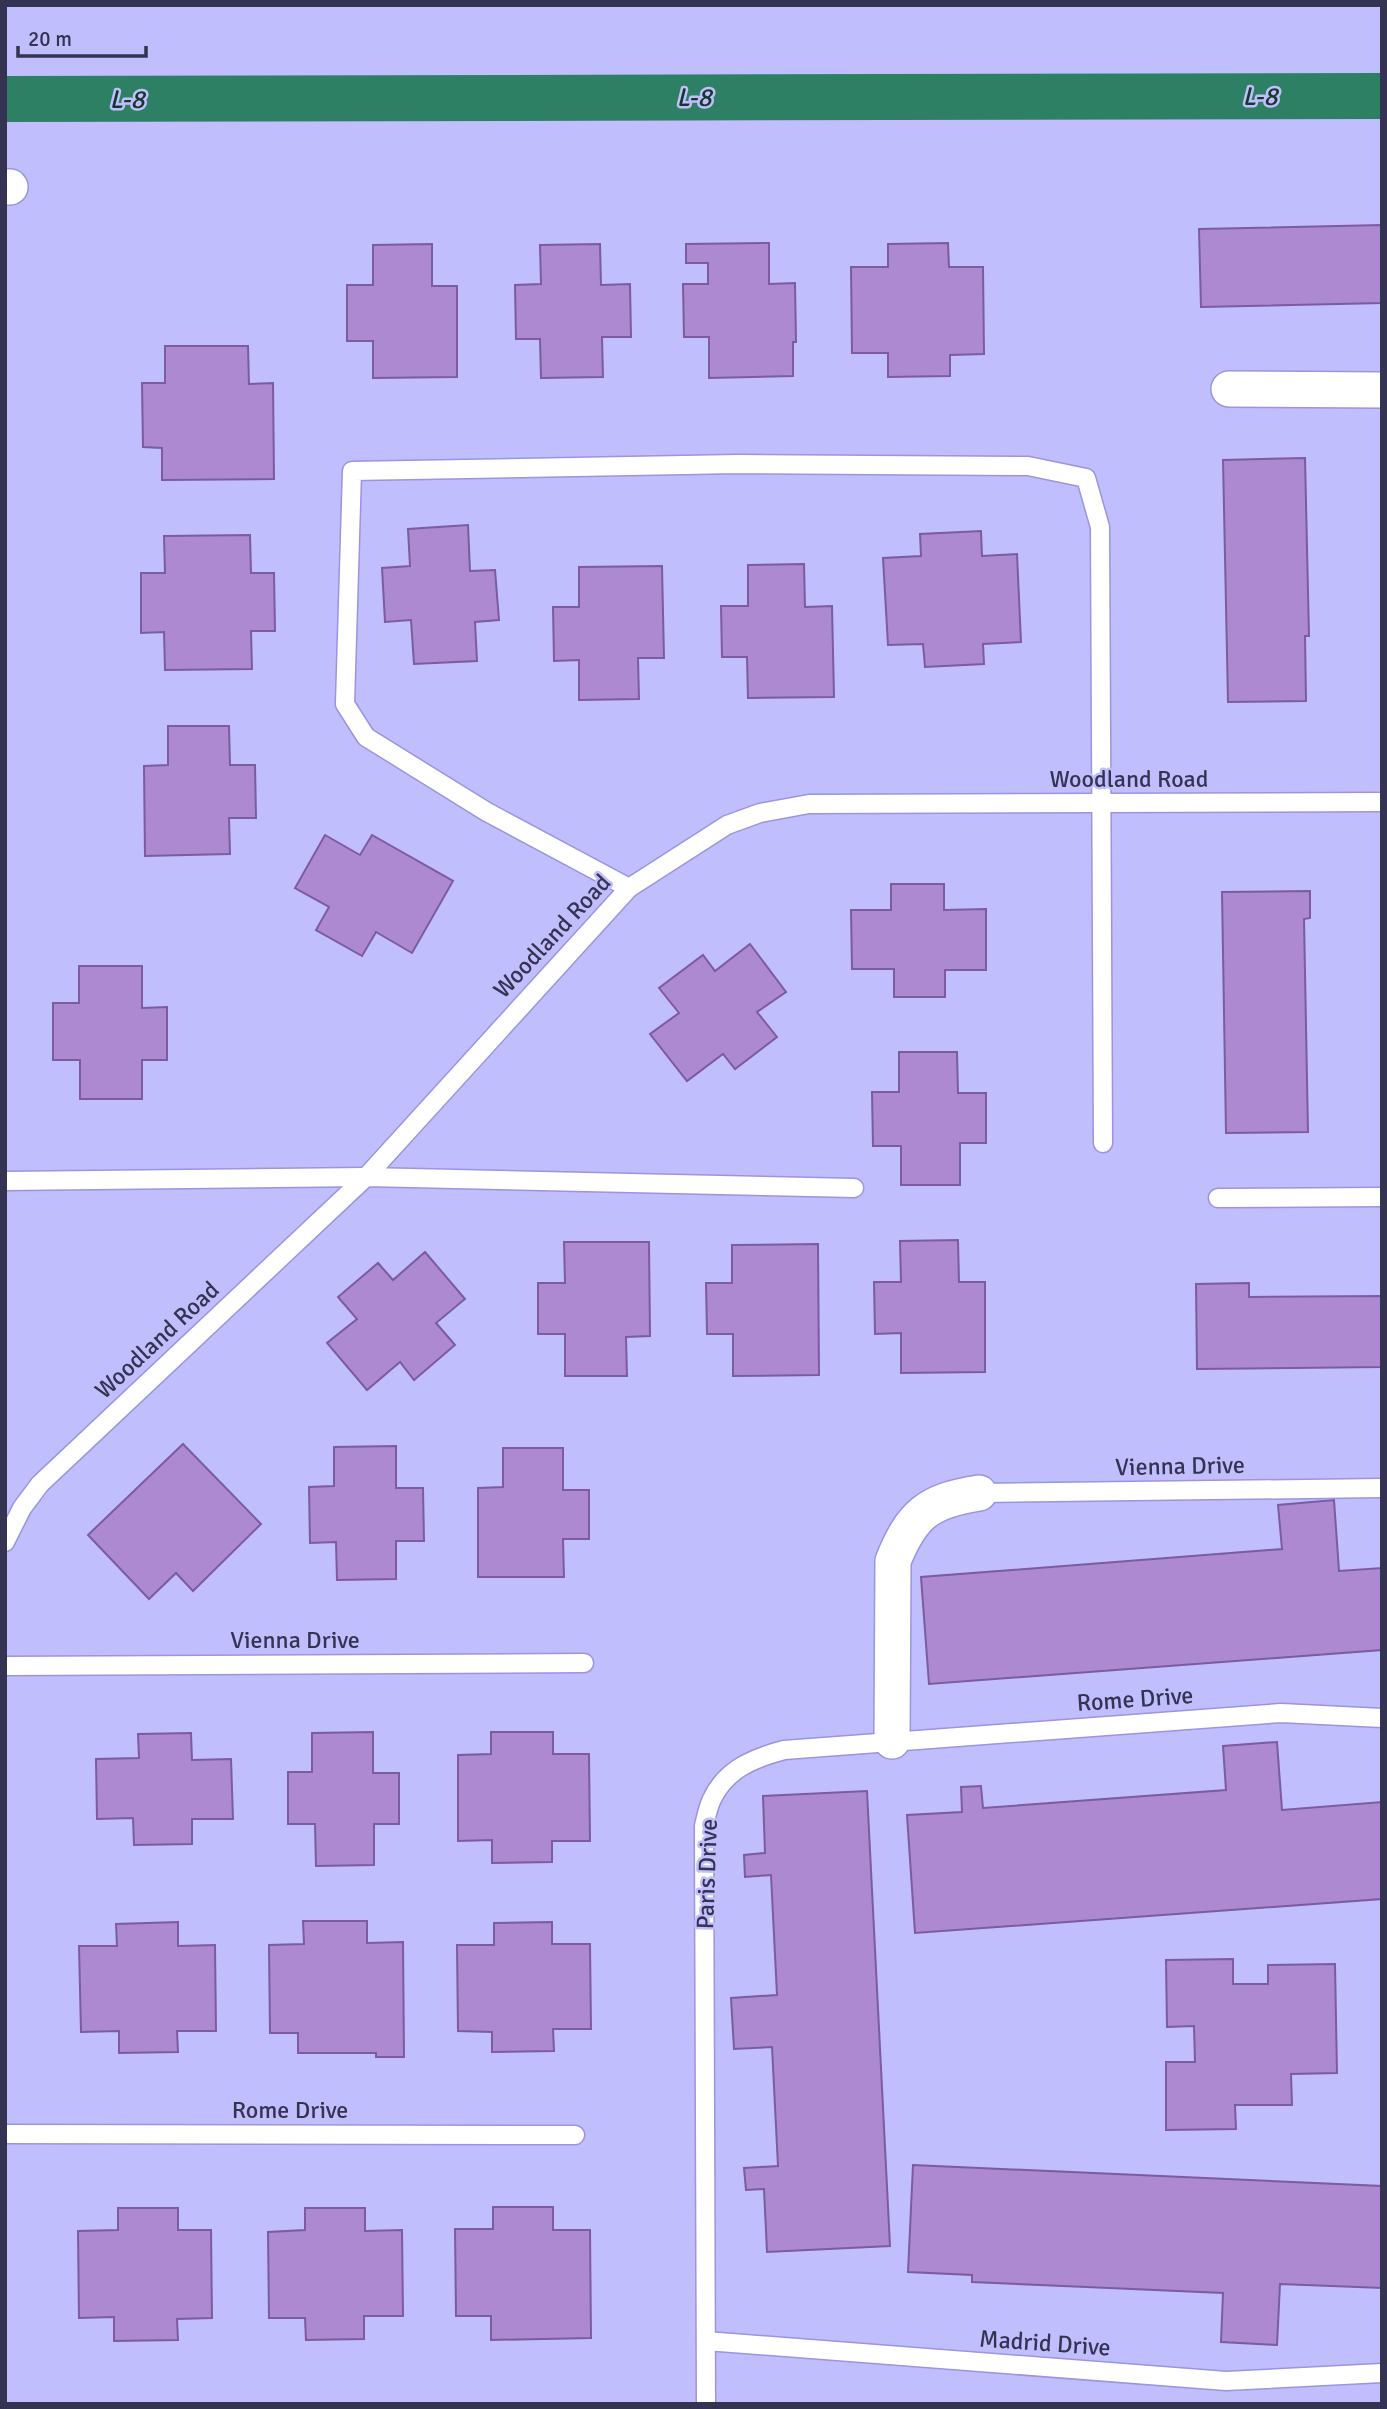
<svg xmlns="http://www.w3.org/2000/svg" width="1387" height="2409" viewBox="0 0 1387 2409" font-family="Signika,sans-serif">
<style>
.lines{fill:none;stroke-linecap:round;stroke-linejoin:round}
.canal{stroke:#2d8063;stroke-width:46}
.building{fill:#ac89d1;stroke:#7d5b9f;stroke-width:2}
.service-casing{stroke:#9995e0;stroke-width:21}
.minor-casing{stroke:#9995e0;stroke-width:38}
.service{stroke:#fff;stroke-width:18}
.minor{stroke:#fff;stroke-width:35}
.labels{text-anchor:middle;stroke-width:5;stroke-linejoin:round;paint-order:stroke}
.street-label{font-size:24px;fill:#353352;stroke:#c1befd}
.water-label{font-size:26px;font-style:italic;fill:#14392b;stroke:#c1befd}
</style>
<rect width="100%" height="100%" fill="#c1befd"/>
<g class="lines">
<path class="canal" d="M 5,99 L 1382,96"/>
</g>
<g class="building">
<path d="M 1382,225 L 1382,303 L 1201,307 L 1199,229 Z"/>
<path d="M 769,243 L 769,284 L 795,283 L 796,342 L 793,342 L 793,376 L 709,378 L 709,337 L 684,337 L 683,284 L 708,284 L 708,263 L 686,263 L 686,244 Z"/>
<path d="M 948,243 L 949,267 L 983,267 L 984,354 L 950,355 L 950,376 L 888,377 L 888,353 L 852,353 L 851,267 L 888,267 L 888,244 Z"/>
<path d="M 432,244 L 432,286 L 457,286 L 457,377 L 373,378 L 373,341 L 347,341 L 347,285 L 373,285 L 373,245 Z"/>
<path d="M 600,244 L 601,285 L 630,284 L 631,337 L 602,337 L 603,377 L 541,378 L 540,339 L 516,339 L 515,285 L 541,284 L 540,245 Z"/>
<path d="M 165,346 L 248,346 L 249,384 L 273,383 L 274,479 L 162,480 L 162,448 L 143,447 L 142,383 L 165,383 Z"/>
<path d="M 1305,458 L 1309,636 L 1305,636 L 1306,701 L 1228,702 L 1223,460 Z"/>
<path d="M 468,525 L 470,571 L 495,570 L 499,620 L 475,622 L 477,661 L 414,664 L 411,620 L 385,622 L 382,568 L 410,566 L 408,529 Z"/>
<path d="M 981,531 L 982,556 L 1017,554 L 1021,642 L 983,644 L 984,664 L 925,667 L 923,644 L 888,645 L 883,558 L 921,556 L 920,534 Z"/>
<path d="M 250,535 L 251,573 L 274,573 L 275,631 L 251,631 L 252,669 L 165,670 L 164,632 L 141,633 L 141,573 L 165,573 L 164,536 Z"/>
<path d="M 804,564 L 805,607 L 832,606 L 834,697 L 748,698 L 747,657 L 722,657 L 721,606 L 748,606 L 748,565 Z"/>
<path d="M 662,566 L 664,658 L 638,658 L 639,699 L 579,700 L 579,660 L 554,661 L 553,607 L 579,607 L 579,567 Z"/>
<path d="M 168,726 L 229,726 L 230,765 L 255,765 L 256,818 L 229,818 L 230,854 L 145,856 L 144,766 L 168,765 Z"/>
<path d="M 325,835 L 360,855 L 372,835 L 453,881 L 412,953 L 376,932 L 362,956 L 316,930 L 329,907 L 295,888 Z"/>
<path d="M 891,884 L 944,884 L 944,910 L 986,909 L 986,970 L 945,970 L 945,997 L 894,997 L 894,969 L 852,969 L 851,910 L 891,910 Z"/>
<path d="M 1310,891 L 1310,918 L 1304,919 L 1308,1132 L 1226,1133 L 1222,892 Z"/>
<path d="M 750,944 L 786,992 L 757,1012 L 777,1037 L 735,1069 L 723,1054 L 687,1081 L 650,1034 L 679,1013 L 659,988 L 703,955 L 715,971 Z"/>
<path d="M 79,966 L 142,966 L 142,1008 L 167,1007 L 167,1060 L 142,1060 L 142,1099 L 80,1099 L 80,1060 L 53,1060 L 53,1003 L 79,1003 Z"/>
<path d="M 899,1052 L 957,1052 L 958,1093 L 986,1093 L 986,1143 L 960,1143 L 960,1185 L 901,1185 L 901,1146 L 873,1146 L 872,1092 L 899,1092 Z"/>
<path d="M 958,1240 L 959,1282 L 985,1282 L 985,1372 L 901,1373 L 901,1333 L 875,1334 L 874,1282 L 901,1282 L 900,1241 Z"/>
<path d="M 564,1242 L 649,1242 L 650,1336 L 626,1337 L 627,1376 L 565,1376 L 565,1334 L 538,1334 L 538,1283 L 565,1283 Z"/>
<path d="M 818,1244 L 819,1375 L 733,1376 L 733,1334 L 707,1334 L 706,1283 L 732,1283 L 732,1245 Z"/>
<path d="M 425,1252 L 465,1299 L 436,1323 L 455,1345 L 414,1380 L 400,1362 L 367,1390 L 327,1343 L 357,1319 L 338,1297 L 378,1263 L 393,1280 Z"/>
<path d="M 1249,1283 L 1249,1297 L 1382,1296 L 1382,1367 L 1197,1369 L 1196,1284 Z"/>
<path d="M 183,1444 L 261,1524 L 193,1591 L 176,1573 L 149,1599 L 88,1535 Z"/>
<path d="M 396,1446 L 396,1488 L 423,1488 L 424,1541 L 396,1541 L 396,1579 L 337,1580 L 336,1542 L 310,1543 L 309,1487 L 334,1486 L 334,1447 Z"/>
<path d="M 503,1448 L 563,1448 L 563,1490 L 589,1490 L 589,1539 L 563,1539 L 564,1577 L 478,1577 L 478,1488 L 503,1487 Z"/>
<path d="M 1334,1500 L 1339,1571 L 1382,1568 L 1382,1650 L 929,1684 L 921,1577 L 1282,1549 L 1278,1505 Z"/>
<path d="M 373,1732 L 373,1773 L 399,1773 L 399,1824 L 374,1824 L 374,1865 L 316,1866 L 315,1824 L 288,1824 L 288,1772 L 312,1772 L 312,1733 Z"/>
<path d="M 491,1732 L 553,1732 L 553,1754 L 589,1754 L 590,1841 L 552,1841 L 552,1862 L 492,1863 L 492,1840 L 458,1841 L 458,1755 L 491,1754 Z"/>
<path d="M 191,1733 L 192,1760 L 231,1759 L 233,1819 L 192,1819 L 192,1844 L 134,1845 L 133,1818 L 97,1819 L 96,1759 L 139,1758 L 138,1734 Z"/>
<path d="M 1277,1742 L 1282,1810 L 1382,1802 L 1382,1899 L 915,1933 L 907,1815 L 962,1812 L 961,1787 L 981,1786 L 983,1808 L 1226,1790 L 1223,1746 Z"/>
<path d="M 867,1791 L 890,2246 L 767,2252 L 764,2189 L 746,2190 L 744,2168 L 778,2166 L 772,2047 L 734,2049 L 731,1998 L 777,1995 L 771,1875 L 745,1877 L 744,1855 L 765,1853 L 763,1796 Z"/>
<path d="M 303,1921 L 367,1921 L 367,1943 L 403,1942 L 404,2057 L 376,2057 L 376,2053 L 298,2053 L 298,2033 L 270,2033 L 269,1945 L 304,1944 Z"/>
<path d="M 178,1922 L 178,1946 L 215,1945 L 216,2031 L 177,2031 L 178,2052 L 119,2053 L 119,2031 L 81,2032 L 79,1946 L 117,1946 L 116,1924 Z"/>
<path d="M 552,1922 L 552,1944 L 590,1944 L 591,2029 L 553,2029 L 554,2051 L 492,2052 L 492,2032 L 458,2031 L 457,1945 L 494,1945 L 494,1923 Z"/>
<path d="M 1233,1959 L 1233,1984 L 1268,1984 L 1268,1965 L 1335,1964 L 1337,2073 L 1291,2074 L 1292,2105 L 1235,2105 L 1236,2129 L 1166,2130 L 1166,2062 L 1195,2062 L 1194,2026 L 1167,2027 L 1166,1960 Z"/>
<path d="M 913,2165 L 1382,2186 L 1382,2288 L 1280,2284 L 1277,2345 L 1221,2342 L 1223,2293 L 972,2282 L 972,2275 L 908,2272 Z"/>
<path d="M 493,2207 L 553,2207 L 553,2230 L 590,2230 L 591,2338 L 491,2340 L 491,2316 L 456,2316 L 455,2229 L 493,2229 Z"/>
<path d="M 118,2208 L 178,2208 L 178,2230 L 211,2230 L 212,2318 L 177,2319 L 178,2340 L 114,2341 L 114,2317 L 79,2318 L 78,2231 L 118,2230 Z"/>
<path d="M 305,2208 L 365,2208 L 365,2231 L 402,2230 L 403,2316 L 364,2316 L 364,2339 L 306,2340 L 305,2318 L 269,2318 L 268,2232 L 305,2230 Z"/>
</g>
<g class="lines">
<defs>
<g id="service">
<path d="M 629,888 L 487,812 L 366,737 L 345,704 L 352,471 L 738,464 L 1028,466 L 1086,478 L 1100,527 L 1103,1143"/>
<path d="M 5,1181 L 366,1177 L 854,1188"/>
<path d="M 1218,1198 L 1382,1197"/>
<path d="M 979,1493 L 1382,1488"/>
<path d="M 5,1542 L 22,1508 L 40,1484 L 366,1177 L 629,888 L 727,825 L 760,813 L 809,804 L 1382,802"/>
<path d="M 5,1666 L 584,1663"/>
<path d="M 5,2134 L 575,2135"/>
<path d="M 706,2341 L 1226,2381 L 1382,2373"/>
<path d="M 706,2404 L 704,1826 C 706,1817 708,1807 712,1799 C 726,1769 754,1758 784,1750 L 1281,1713 L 1382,1718"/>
</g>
<g id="minor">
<path d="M 5,187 L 10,187"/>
<path d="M 1229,389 L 1382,390"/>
<path d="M 892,1741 L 893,1561 C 912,1514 928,1501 979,1493"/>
</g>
</defs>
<use href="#service" class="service-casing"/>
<use href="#minor" class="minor-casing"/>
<use href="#service" class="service"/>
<use href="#minor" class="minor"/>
</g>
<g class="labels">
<g class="street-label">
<text x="1129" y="787">Woodland Road</text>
<text transform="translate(552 936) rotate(-47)" y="8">Woodland Road</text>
<text transform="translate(157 1340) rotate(-43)" y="8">Woodland Road</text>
<text transform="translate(1180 1466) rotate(-1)" y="8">Vienna Drive</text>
<text x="295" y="1648">Vienna Drive</text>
<text transform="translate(1135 1699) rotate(-4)" y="8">Rome Drive</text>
<text transform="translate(707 1874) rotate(-88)" y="8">Paris Drive</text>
<text x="290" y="2118">Rome Drive</text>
<text transform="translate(1045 2343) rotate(4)" y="8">Madrid Drive</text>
</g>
<g class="water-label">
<text x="1260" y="105">L-8</text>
<text x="694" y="106">L-8</text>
<text x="127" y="108">L-8</text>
</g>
</g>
<rect width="1387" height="2409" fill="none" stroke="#353352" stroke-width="14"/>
<path d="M18 46v10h128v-10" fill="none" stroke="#353352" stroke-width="3.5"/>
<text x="28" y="46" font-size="21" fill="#353352" stroke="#c1befd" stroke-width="5" paint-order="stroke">20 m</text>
</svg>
